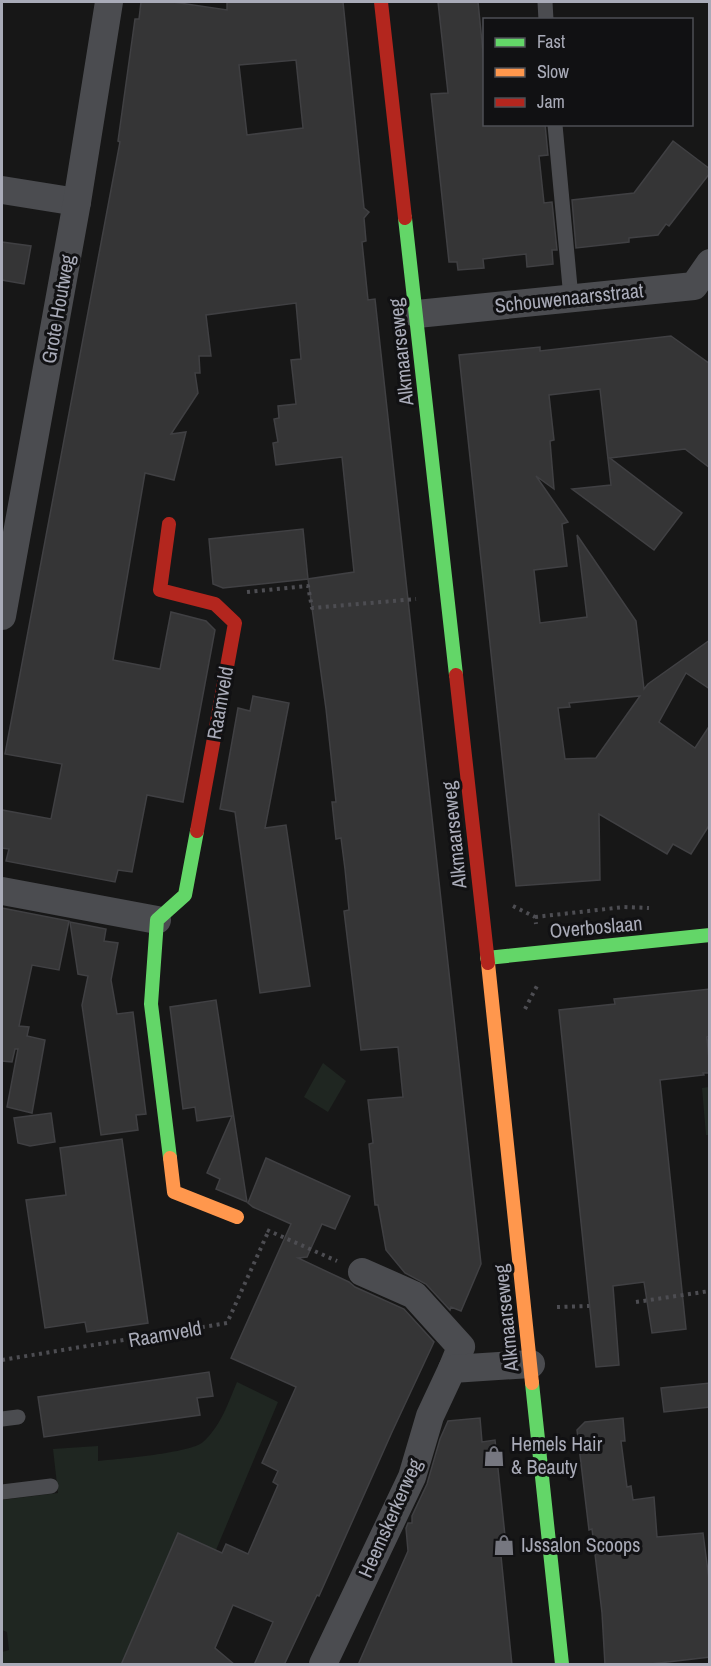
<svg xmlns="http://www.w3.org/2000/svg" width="711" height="1666" viewBox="0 0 711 1666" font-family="'Archivo Narrow',sans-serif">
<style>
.green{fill:#1f2621}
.building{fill:#353536;stroke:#404043;stroke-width:1.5;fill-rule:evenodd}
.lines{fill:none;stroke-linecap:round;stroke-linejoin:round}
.path{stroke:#4d4d52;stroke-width:4;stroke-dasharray:3 4.5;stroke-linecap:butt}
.lane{stroke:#4b4c50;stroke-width:15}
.street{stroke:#4b4c50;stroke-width:28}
.fast{stroke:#63d668;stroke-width:14}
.slow{stroke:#ff974d;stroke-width:14}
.jam{stroke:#b3261e;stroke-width:14}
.labels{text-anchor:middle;stroke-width:6;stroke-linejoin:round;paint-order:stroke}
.street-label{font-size:20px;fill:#a9abb8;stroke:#111113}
.poi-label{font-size:20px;fill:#a9abb8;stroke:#111113;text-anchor:start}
</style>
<rect width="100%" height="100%" fill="#171717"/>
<g class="green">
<path d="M 323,1063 L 346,1081 L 328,1112 L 304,1097 Z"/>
<path d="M 709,1087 L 709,1135 L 706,1135 L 702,1088 Z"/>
<path d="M 237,1382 L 278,1402 L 216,1550 L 178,1534 L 122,1664 L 2,1664 L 2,1652 L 9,1650 L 7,1632 L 2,1630 L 2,1500 L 58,1493 L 53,1449 L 98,1446 L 98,1461 C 118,1459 191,1453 203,1442 C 221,1426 228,1403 237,1382 Z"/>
</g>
<g class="building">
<path d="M 141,2 L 173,2 L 227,10 L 227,2 L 343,2 L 364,208 L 369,212 L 364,218 L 366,241 L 362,242 L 368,300 L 375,299 L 481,1264 L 461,1311 L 451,1307 L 450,1310 L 426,1284 L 405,1273 L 386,1250 L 378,1205 L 375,1205 L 369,1144 L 373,1143 L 368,1100 L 403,1097 L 398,1047 L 361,1050 L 344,911 L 349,910 L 345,869 L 341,838 L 336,839 L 332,802 L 336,802 L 326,709 L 308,579 L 354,572 L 342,457 L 276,465 L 273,443 L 278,442 L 274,419 L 279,418 L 278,406 L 296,404 L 291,360 L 301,359 L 296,303 L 206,315 L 211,356 L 199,356 L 200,373 L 195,373 L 198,393 L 171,434 L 186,432 L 174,480 L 145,473 L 113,660 L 160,669 L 171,612 L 206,621 L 215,630 L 183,802 L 147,795 L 132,872 L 118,870 L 115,882 L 6,861 L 9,849 L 2,848 L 2,810 L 51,819 L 62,764 L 5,754 L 120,142 L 118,141 L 135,19 L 139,19 ZM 296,60 L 303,128 L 247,135 L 239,65 Z"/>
<path d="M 438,2 L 478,2 L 484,62 L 484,124 L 545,124 L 548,155 L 539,156 L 544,203 L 552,202 L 557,250 L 552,250 L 553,264 L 527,267 L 526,254 L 483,259 L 484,268 L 458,270 L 457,262 L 449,262 L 431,94 L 448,93 Z"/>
<path d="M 673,141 L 710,169 L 710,173 L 669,226 L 666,224 L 658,235 L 629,238 L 629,242 L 576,248 L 572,200 L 634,193 Z"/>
<path d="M 2,242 L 31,246 L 24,284 L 2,280 Z"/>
<path d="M 671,336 L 710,364 L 710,468 L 685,449 L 610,458 L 682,513 L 654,550 L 572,489 L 611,485 L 600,389 L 549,395 L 554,440 L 550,441 L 554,489 L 536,476 L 568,522 L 562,524 L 567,566 L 534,570 L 540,623 L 587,617 L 577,535 L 636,621 L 644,689 L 648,684 L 710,640 L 710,689 L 686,673 L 659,722 L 695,748 L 710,725 L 710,824 L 691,854 L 673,844 L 667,854 L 599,814 L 600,880 L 516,886 L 459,355 L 540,347 L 540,351 ZM 640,696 L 596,758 L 565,759 L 558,708 L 570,707 L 569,703 Z"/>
<path d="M 303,529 L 308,579 L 223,588 L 213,584 L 209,539 Z"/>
<path d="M 253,696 L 289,703 L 265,828 L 286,825 L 310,986 L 260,993 L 235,812 L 220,809 L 238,708 L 250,711 Z"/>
<path d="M 2,908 L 69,921 L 59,970 L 32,965 L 19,1026 L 29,1027 L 27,1036 L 45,1040 L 32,1113 L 7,1107 L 18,1049 L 15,1049 L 12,1062 L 2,1061 Z"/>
<path d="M 70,922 L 106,929 L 104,941 L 118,943 L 111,980 L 117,1014 L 133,1012 L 146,1114 L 136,1115 L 138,1130 L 101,1135 L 82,1005 L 88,976 L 78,974 Z"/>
<path d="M 710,989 L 710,1036 L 707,1037 L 710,1073 L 703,1073 L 704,1075 L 660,1080 L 686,1329 L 652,1333 L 644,1282 L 613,1286 L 619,1365 L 596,1367 L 559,1010 L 615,1004 L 614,999 Z"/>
<path d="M 216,1000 L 230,1092 L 247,1202 L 216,1189 L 220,1179 L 207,1173 L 232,1116 L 197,1121 L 195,1107 L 183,1109 L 170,1007 Z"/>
<path d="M 51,1113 L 55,1142 L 30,1146 L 18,1143 L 14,1118 Z"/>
<path d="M 122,1139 L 148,1323 L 87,1332 L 85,1322 L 45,1328 L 26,1200 L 66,1195 L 60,1148 Z"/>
<path d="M 266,1158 L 350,1196 L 335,1229 L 322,1224 L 307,1257 L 298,1258 L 349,1282 L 355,1287 L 404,1309 L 434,1342 L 392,1432 L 319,1596 L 317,1595 L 284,1665 L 254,1665 L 273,1622 L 233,1605 L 215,1648 L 235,1665 L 121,1665 L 178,1533 L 222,1553 L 226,1544 L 248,1554 L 278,1485 L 273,1482 L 278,1471 L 262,1463 L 296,1387 L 231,1358 L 291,1224 L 253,1207 L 248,1203 Z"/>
<path d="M 209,1372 L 213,1396 L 197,1398 L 200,1415 L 44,1437 L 38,1397 Z"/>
<path d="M 710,1383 L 710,1407 L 664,1412 L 661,1388 Z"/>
<path d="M 480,1418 L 482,1442 L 495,1440 L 507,1555 L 501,1556 L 512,1665 L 358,1665 L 408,1551 L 406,1528 L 408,1523 L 412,1523 L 412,1516 L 427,1484 L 440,1439 L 448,1421 Z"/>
<path d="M 623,1418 L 625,1441 L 621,1441 L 627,1487 L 631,1486 L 633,1500 L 654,1497 L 657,1537 L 703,1533 L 710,1587 L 710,1657 L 642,1665 L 605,1665 L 602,1613 L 592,1529 L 589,1530 L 577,1430 L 585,1422 Z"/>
</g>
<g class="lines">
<g class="path">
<path d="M 247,592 L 308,586 L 312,608 L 416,599"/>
<path d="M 513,906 L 535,917 L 536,924"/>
<path d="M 535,917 L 624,907 L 649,908"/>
<path d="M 525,1009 L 538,984"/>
<path d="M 267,1230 L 337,1261"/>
<path d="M 636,1302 L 710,1291"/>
<path d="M 557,1307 L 589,1306"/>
<path d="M 2,1360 L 227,1323 L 269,1230"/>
</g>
<g class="lane">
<path d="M 545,2 L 546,20"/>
<path d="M 555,125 L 571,298"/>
<path d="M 2,1419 L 18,1417"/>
<path d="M 2,1492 L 51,1486"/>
</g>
<g class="street">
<path d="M 2,190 L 77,202"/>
<path d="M 417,314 L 694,286 L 710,263"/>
<path d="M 2,616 L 77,202 L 109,2"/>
<path d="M 2,891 L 157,920"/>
<path d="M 362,1272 L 414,1295 L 461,1347 L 452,1369"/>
<path d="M 323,1664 L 412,1477 L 430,1416 L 452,1369 L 531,1364"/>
</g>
<g class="fast">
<path d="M 405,218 L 456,675"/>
<path d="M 487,958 L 710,935"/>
<path d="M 170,1158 L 151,1004 L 157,920 L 185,895 L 197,831"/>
<path d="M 532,1383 L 562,1664"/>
</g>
<g class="slow">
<path d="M 488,963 L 532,1383"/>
<path d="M 170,1158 L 174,1192 L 237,1217"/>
</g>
<g class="jam">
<path d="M 381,2 L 405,218"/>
<path d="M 169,524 L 160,590 L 215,604 L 235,623 L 197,831"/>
<path d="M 456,675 L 488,963"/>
</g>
</g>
<defs>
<symbol id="shop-bare" viewBox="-9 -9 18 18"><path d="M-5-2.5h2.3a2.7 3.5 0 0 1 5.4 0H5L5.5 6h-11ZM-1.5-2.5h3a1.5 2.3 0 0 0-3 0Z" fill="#767780" stroke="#111113" stroke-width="2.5" paint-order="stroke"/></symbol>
</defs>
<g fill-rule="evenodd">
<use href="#shop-bare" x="479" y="1441" width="30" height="30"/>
<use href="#shop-bare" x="489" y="1530" width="30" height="30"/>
</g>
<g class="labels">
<g class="street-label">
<text transform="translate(569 298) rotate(-6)" y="7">Schouwenaarsstraat</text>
<text transform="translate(58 309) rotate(-80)" y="7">Grote Houtweg</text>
<text transform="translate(401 352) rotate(-96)" y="7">Alkmaarseweg</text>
<text transform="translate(220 703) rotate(-80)" y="7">Raamveld</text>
<text transform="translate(454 835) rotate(-96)" y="7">Alkmaarseweg</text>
<text transform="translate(596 927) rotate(-5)" y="7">Overboslaan</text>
<text transform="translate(506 1318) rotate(-96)" y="7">Alkmaarseweg</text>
<text transform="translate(165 1334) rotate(-10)" y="7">Raamveld</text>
<text transform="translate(390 1518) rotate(-66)" y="7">Heemskerkerweg</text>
</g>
<g class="poi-label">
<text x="511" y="1451">Hemels Hair<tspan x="511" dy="23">&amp; Beauty</tspan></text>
<text x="521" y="1552">IJssalon Scoops</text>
</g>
</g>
<rect width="711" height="1666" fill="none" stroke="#a9abb8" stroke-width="6"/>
<rect x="483" y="18" width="210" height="108" fill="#111113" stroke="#4e4f55" stroke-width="1.5"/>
<rect x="495" y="38" width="30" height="9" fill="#63d668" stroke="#4e4f55" stroke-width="1.5"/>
<text x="537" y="48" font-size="18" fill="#a9abb8">Fast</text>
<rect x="495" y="68" width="30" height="9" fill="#ff974d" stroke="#4e4f55" stroke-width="1.5"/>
<text x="537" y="78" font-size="18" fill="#a9abb8">Slow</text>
<rect x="495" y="98" width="30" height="9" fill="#b3261e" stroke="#4e4f55" stroke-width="1.5"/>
<text x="537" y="108" font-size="18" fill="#a9abb8">Jam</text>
</svg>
